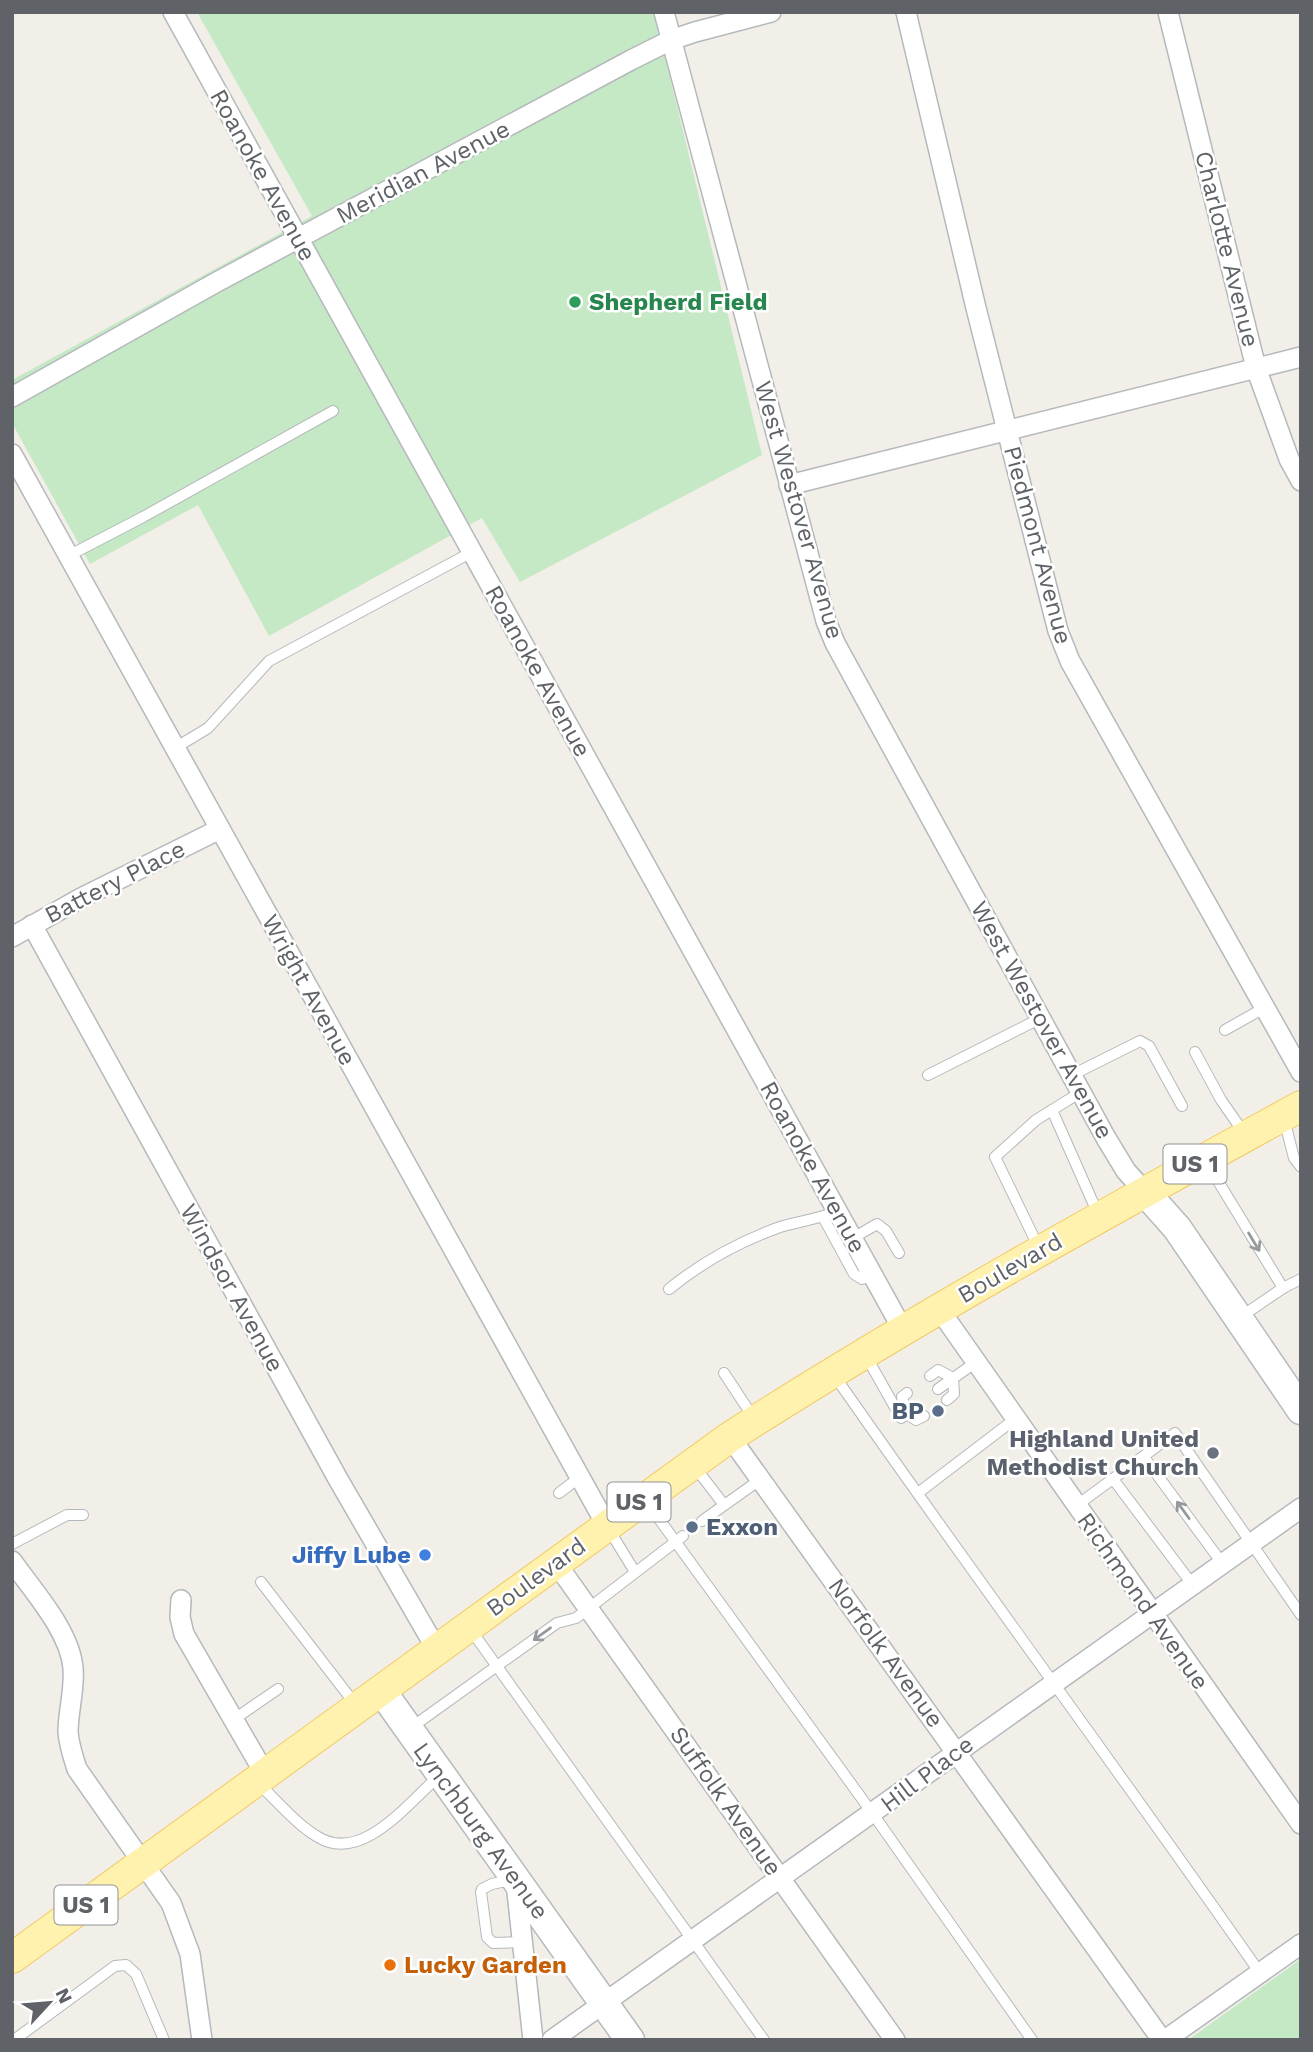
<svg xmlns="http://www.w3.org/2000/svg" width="1313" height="2052" viewBox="0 0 1313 2052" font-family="'Work Sans',sans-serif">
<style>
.green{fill:#c5e8c5}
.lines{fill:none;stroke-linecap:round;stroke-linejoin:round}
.lane-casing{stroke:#b5b8bc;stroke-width:12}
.street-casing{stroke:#b5b8bc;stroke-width:22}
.secondary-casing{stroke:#b6babf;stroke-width:31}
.primary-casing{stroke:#f2c960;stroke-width:32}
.lane{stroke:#fff;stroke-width:10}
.street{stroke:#fff;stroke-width:19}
.secondary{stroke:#fff;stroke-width:28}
.primary{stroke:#fff2af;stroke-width:30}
.oneway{stroke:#979a9d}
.leisure-dot{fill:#2e9e5b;stroke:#fff;stroke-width:2.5}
.service-dot{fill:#5c6f8a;stroke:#fff;stroke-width:2.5}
.worship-dot{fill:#6b7280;stroke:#fff;stroke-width:2.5}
.shop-dot{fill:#3f7fe0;stroke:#fff;stroke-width:2.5}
.food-dot{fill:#e8710a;stroke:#fff;stroke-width:2.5}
.labels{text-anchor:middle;stroke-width:5;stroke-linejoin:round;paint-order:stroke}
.shield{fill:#fff;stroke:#8f9295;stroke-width:2}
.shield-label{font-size:23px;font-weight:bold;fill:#5f6368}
.street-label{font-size:24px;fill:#5f6368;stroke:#fff}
.leisure-label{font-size:24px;font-weight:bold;fill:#27864d;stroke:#fff;text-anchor:start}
.service-label{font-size:24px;font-weight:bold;fill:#4e5e75;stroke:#fff;text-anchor:end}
.worship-label{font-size:24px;font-weight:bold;fill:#5b616d;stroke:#fff;text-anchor:end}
.shop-label{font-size:24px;font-weight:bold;fill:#366cbe;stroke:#fff;text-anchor:end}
.food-label{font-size:24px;font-weight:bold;fill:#c56008;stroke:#fff;text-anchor:start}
</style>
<rect width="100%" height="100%" fill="#f1efe8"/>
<g class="green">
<path d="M 197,12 L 654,12 L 762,455 L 520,582 L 482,518 L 269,636 L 198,505 L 90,564 L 12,423 L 12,380 L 312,216 Z"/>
<path d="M 1301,1959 L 1301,2040 L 1188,2040 Z"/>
</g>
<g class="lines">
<defs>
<g id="lane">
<path d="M 68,556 L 143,517 L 333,411"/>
<path d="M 175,748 L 208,728 L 269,661 L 472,552"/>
<path d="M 1225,1030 L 1264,1008"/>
<path d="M 1195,1052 L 1221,1100 L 1244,1133"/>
<path d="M 928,1075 L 1041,1018"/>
<path d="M 1072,1075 L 1140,1041 L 1149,1046 L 1182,1106"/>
<path d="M 1052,1110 L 1098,1214"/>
<path d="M 1284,1119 L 1294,1158 L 1301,1167"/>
<path d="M 1207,1163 L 1283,1288"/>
<path d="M 823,1217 L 854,1274 L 862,1279 L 873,1276"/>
<path d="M 853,1238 L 877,1224 L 886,1231 L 899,1253"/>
<path d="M 1039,1248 L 995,1157 L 1036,1120 L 1081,1092"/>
<path d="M 669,1289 C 701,1263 741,1241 780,1227 C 799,1221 819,1219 838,1211"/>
<path d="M 1242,1316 L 1283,1288 L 1301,1279"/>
<path d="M 866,1356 L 901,1418 L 917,1407"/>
<path d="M 724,1373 L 755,1420"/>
<path d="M 834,1375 C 974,1576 1120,1772 1260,1973"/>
<path d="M 930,1376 L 938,1370 L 953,1378 L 954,1394 L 947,1400"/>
<path d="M 938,1389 L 976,1362"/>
<path d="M 907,1393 L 902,1397 L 907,1414 L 916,1420 L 924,1416"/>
<path d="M 1144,1457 L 1222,1563"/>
<path d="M 695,1467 L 724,1505"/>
<path d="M 1113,1479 L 1192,1584"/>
<path d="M 559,1493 L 580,1477"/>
<path d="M 918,1493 L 1015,1419"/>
<path d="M 646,1501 L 873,1814 L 1032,2040"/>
<path d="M 1076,1506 L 1175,1433 L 1301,1615"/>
<path d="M 702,1521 L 761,1479"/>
<path d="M 608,1528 L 635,1572"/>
<path d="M 12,1544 L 67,1515 L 83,1515"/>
<path d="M 261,1582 L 355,1704"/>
<path d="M 471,1630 L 764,2040"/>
<path d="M 233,1720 L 278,1689"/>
<path d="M 412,1727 L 557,1623 L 576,1618 L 683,1536"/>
<path d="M 258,1783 C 277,1801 296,1824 318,1837 C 362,1864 408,1803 438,1777"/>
<path d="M 511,1880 L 492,1884 L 482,1889 L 481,1892 L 487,1937 L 493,1943 L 522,1942"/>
<path d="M 14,2040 L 115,1966 L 126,1965 L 136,1974 L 164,2040"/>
</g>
<g id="street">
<path d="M 173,12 L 903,1330"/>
<path d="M 664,12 L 826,621 L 835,643 L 1106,1138 L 1126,1171 L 1145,1192"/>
<path d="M 906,12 L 976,308 L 1058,631 L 1070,661 L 1301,1072"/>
<path d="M 1168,12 L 1256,368 L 1289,459 L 1301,481"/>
<path d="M 12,397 L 215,283 L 631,60 L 671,40 L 695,32 L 771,12"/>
<path d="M 12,454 L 607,1526"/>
<path d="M 789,485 L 1301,357"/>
<path d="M 32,925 L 338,1479 L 437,1650"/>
<path d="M 12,937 L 81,898 L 220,829"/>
<path d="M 939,1309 L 1301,1824"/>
<path d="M 730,1437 L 1162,2040"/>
<path d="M 12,1561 C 33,1591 70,1631 73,1668 C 75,1689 68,1711 68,1732 C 69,1745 73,1757 77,1769 L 171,1903 L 190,1954 L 202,2040"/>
<path d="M 556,1563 L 895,2040"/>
<path d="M 181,1600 L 180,1617 L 184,1634 L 265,1774"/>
<path d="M 516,1883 L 533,2040"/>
<path d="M 552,2040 L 1301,1508"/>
<path d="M 1165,2040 L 1301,1944"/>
</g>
<g id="secondary">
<path d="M 1145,1192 L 1177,1228 L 1301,1410"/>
<path d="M 381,1690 L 630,2040"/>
</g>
<path id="primary" d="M 12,1958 L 730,1437 C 915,1318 1108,1212 1301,1106"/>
</defs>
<use href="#lane" class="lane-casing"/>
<use href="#street" class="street-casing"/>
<use href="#secondary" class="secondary-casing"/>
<use href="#primary" class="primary-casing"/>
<use href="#lane" class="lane"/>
<use href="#street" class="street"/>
<use href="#secondary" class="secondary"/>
<use href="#primary" class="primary"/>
</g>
<defs><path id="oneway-shaft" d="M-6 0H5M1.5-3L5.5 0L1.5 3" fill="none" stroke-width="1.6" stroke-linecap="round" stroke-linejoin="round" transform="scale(1.75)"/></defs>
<g class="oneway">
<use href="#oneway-shaft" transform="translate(1254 1242) rotate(59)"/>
<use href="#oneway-shaft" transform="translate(1183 1510) rotate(-126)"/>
<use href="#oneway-shaft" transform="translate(542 1634) rotate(144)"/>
</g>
<circle class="leisure-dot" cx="575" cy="302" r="7"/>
<g class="service-dot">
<circle cx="938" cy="1411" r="7"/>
<circle cx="692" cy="1527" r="7"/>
</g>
<circle class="worship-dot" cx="1213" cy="1453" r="7"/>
<circle class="shop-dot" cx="425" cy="1555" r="7"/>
<circle class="food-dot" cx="390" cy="1965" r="7"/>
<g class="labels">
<g class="shield">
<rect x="1163.5" y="1144.5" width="63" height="39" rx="5"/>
<rect x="607.5" y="1482.5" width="63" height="39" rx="5"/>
<rect x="54.5" y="1885.5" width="63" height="39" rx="5"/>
</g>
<g class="shield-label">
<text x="1195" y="1172">US 1</text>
<text x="639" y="1510">US 1</text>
<text x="86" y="1913">US 1</text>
</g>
<g class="street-label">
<text transform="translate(423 172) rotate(-28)" y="8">Meridian Avenue</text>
<text transform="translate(263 175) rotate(61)" y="8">Roanoke Avenue</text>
<text transform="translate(1227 249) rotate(76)" y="8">Charlotte Avenue</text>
<text transform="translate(799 510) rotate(74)" y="8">West Westover Avenue</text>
<text transform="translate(1038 545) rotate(75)" y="8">Piedmont Avenue</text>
<text transform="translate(538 671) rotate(61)" y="8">Roanoke Avenue</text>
<text transform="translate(115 882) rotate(-27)" y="8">Battery Place</text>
<text transform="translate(309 990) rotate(61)" y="8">Wright Avenue</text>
<text transform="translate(1042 1020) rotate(61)" y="8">West Westover Avenue</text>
<text transform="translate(813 1167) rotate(61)" y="8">Roanoke Avenue</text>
<text transform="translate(1010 1268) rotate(-30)" y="8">Boulevard</text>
<text transform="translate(232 1288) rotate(61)" y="8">Windsor Avenue</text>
<text transform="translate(536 1577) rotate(-36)" y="8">Boulevard</text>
<text transform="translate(1143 1601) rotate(55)" y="8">Richmond Avenue</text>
<text transform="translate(886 1653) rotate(54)" y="8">Norfolk Avenue</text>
<text transform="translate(927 1774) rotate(-37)" y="8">Hill Place</text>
<text transform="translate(726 1801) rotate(55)" y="8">Suffolk Avenue</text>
<text transform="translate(481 1831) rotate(54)" y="8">Lynchburg Avenue</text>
</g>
<g class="leisure-label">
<text x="589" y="310">Shepherd Field</text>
</g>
<g class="service-label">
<text x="924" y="1419">BP</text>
<text x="706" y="1535" text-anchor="start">Exxon</text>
</g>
<g class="worship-label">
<text x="1199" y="1447">Highland United<tspan x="1199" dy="28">Methodist Church</tspan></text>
</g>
<g class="shop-label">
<text x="411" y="1563">Jiffy Lube</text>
</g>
<g class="food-label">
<text x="404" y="1973">Lucky Garden</text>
</g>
</g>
<rect width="1313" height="2052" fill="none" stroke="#5f6368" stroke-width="28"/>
<g transform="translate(49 2003) rotate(64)" stroke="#ffffff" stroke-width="5" paint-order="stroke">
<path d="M0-5L12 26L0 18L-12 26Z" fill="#5f6368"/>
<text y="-10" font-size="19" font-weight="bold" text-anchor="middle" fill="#5f6368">N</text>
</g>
</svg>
